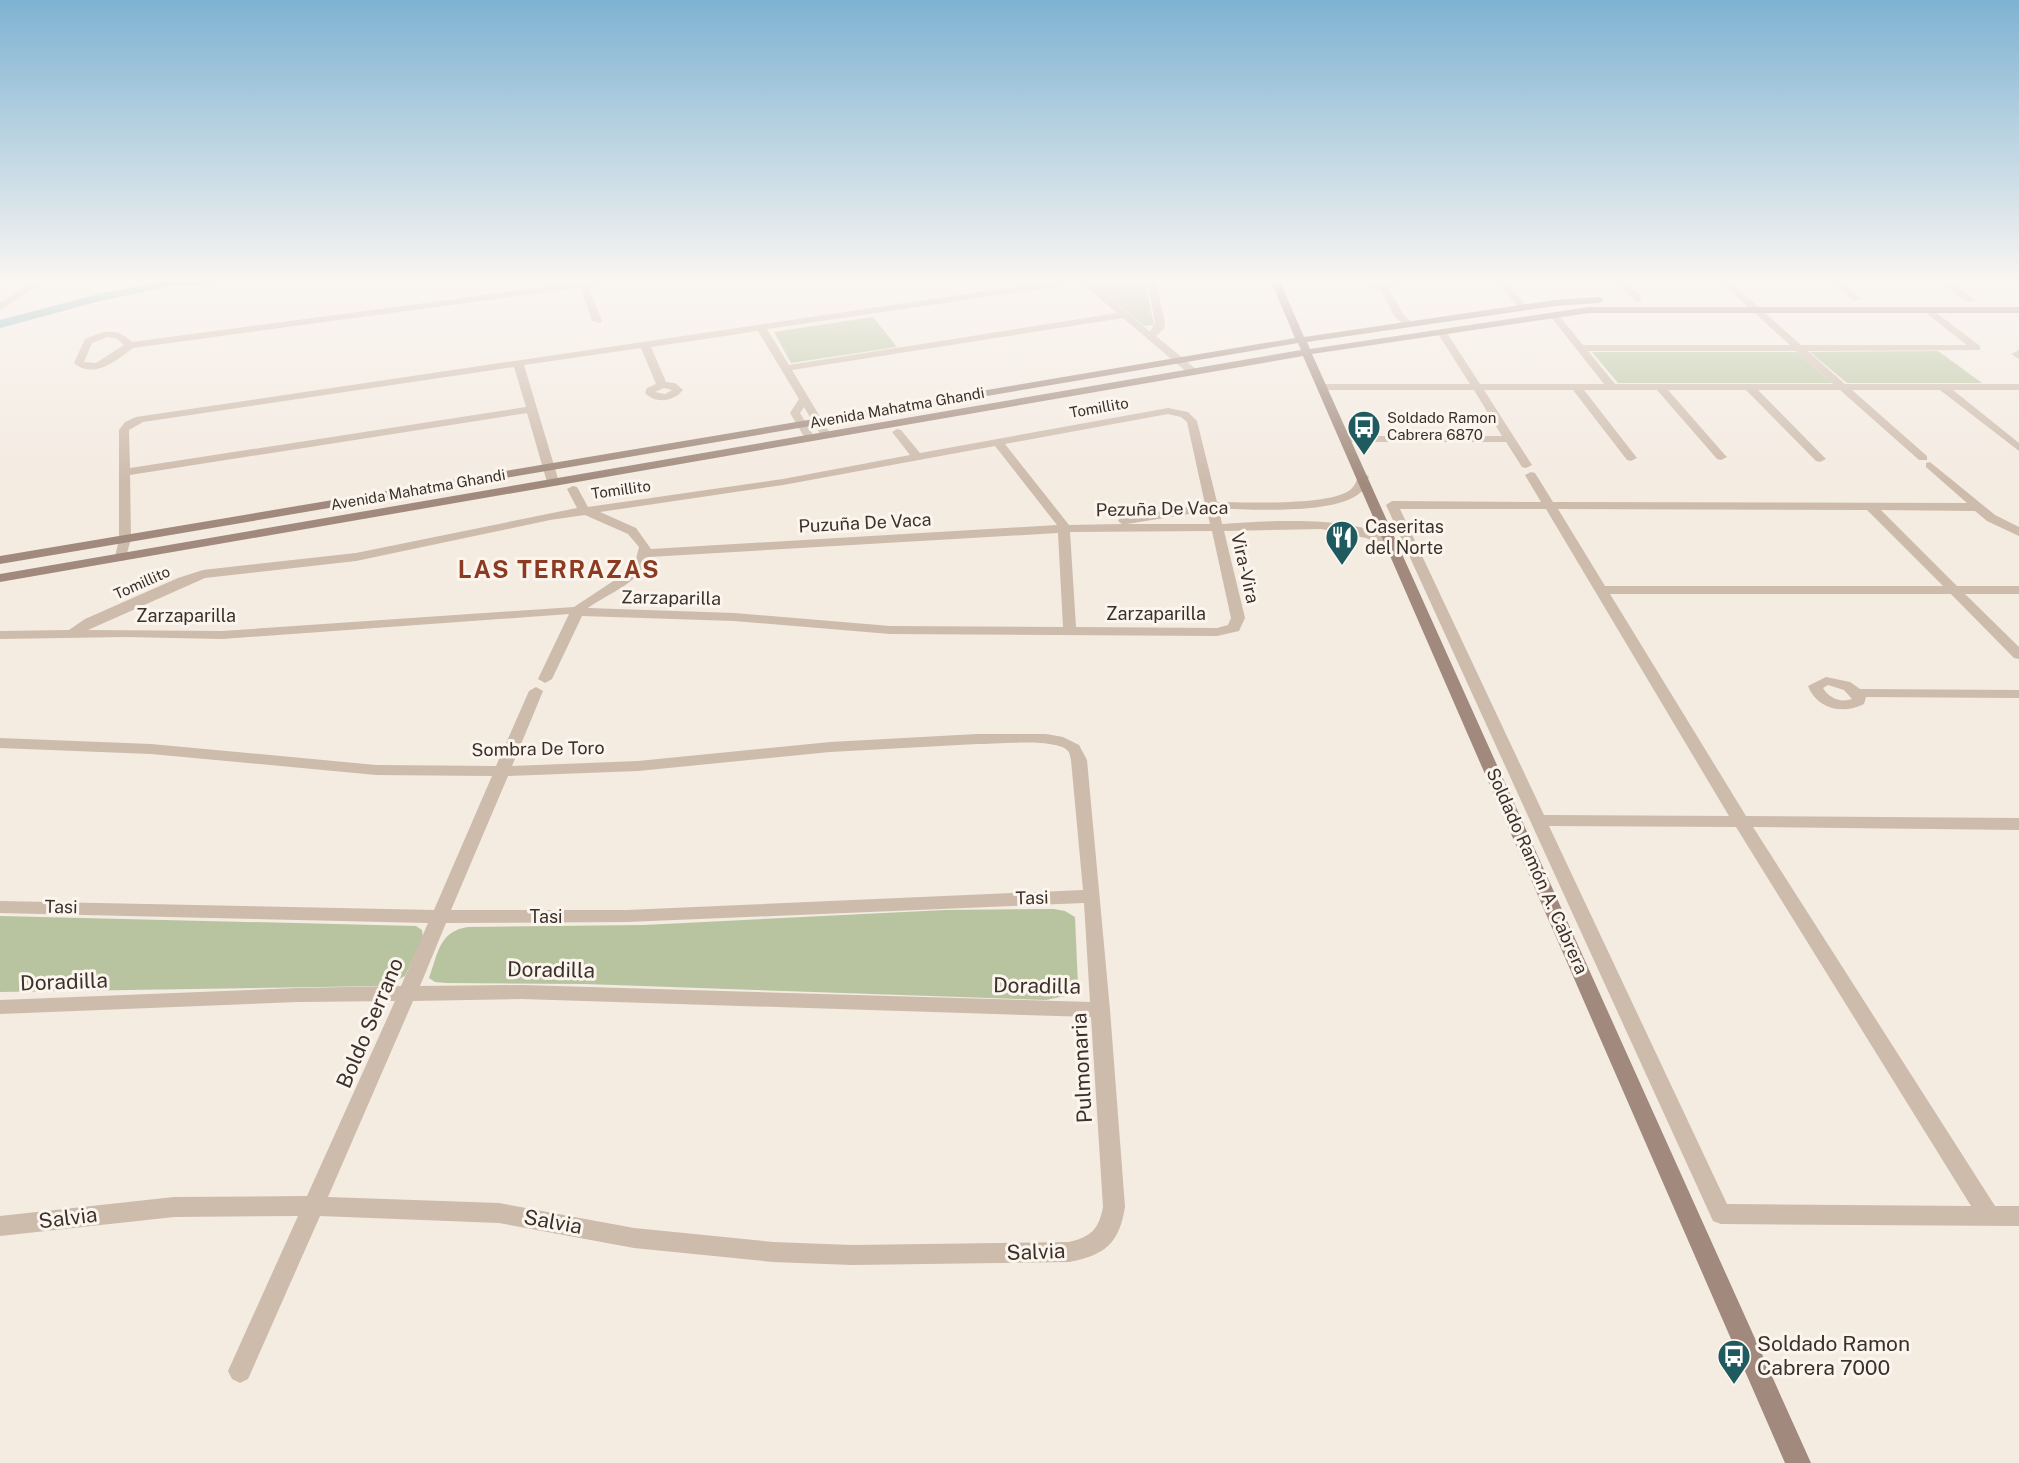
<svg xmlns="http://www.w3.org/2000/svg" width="2019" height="1463" viewBox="0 0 2019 1463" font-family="'Public Sans',sans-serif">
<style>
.green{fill:#b8c4a0}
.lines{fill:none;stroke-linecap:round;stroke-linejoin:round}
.canal{fill:#7fb0b2;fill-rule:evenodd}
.minor{fill:#cdbbac;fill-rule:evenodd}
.secondary{fill:#a18a7d;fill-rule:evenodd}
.labels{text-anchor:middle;stroke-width:6;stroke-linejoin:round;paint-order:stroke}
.far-street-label{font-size:15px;fill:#3b302b;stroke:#fbf5ee}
.far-poi-label{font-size:15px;fill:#3b302b;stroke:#fbf5ee;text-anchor:start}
.street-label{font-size:18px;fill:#3b302b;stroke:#fbf5ee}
.poi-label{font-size:18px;fill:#3b302b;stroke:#fbf5ee;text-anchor:start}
.near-street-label{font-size:21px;fill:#3b302b;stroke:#fbf5ee}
.near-poi-label{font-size:21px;fill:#3b302b;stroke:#fbf5ee;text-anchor:start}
.district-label{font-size:24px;font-weight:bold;letter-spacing:1.5px;fill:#8c3b22;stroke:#fbf5ee}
</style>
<rect width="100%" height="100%" fill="#f4ebe1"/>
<g class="green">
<path d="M 1115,279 L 1144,279 L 1154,325 L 1144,326 L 1093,283 Z"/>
<path d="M 873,317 L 897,347 L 791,363 L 774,332 Z"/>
<path d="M 1938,351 L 1982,383 L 1847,383 L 1810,352 Z"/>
<path d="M 1592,352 L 1797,352 L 1832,383 L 1618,383 Z"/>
<path d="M 1054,909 L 1065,911 L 1075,917 L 1078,985 L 1075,994 L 1046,1000 L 585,984 L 447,983 L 435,982 L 429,978 C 438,954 439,931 468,927 L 644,925 L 945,910 Z"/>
<path d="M 0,916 L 416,926 L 422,930 L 423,937 L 405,976 L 386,986 L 0,992 Z"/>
</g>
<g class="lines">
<path class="canal" d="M 244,279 L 239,282 L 172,286 L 100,301 L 0,328 L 0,320 L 99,294 L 172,280 Z"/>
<g class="minor">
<path d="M 38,279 L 49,279 L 0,310 L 0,303 Z"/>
<path d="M 585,279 L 628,279 L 592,286 L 590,291 L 602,321 L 600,323 L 592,321 L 582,291 L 583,287 L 133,348 C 117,360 94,380 74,363 L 85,339 C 105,331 115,326 132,342 L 584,282 ZM 107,337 L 116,338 L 124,345 L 96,363 L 84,362 L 92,343 Z"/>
<path d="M 1068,279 L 1093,279 L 1090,281 L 1150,332 L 1155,323 L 1147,279 L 1155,279 L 1165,323 L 1164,329 L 1156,336 L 1197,370 L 1197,374 L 1189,374 L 1123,318 L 792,370 L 831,435 L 826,438 L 822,437 L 804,407 L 800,413 L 815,438 L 810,441 L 806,440 L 790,413 L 799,399 L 758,331 L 651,347 L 666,382 L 675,383 L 683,390 C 673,402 656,404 645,393 L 647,388 L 656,384 L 641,348 L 524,365 L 559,482 L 557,484 L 553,485 L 547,482 L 527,413 L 130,475 L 131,539 L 125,560 L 121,561 L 115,557 L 119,539 L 119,430 L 125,422 L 136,417 ZM 1081,283 L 1117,313 L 789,365 L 767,329 ZM 514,367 L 526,407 L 130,468 L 129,430 L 143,422 ZM 664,388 L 672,390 L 665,394 L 655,392 Z"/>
<path d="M 1362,279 L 1371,279 L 1373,283 L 1388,284 L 1387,279 L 1396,279 L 1397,285 L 1389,289 L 1404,315 L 1413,324 L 1411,326 L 1405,326 L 1395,317 L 1381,290 L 1367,287 Z"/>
<path d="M 1496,279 L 1505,279 L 1526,306 L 1526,310 L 1520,310 Z"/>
<path d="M 1615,279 L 1624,279 L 1641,297 L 1641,301 L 1635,301 Z"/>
<path d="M 1717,279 L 1727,279 L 1801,345 L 1967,345 L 1922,310 L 1930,308 L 1980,346 L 1980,350 L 1808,351 L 1845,384 L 2019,384 L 2019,390 L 1953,390 L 2019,443 L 2019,451 L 1940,390 L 1852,390 L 1927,456 L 1927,460 L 1919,460 L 1840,390 L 1758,390 L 1824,457 L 1826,459 L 1820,462 L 1816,461 L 1746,390 L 1668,390 L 1725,455 L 1727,457 L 1721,460 L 1717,459 L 1657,390 L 1584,390 L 1637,458 L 1631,461 L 1627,460 L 1573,390 L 1484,390 L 1532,465 L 1526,468 L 1522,467 L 1506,442 L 1347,442 L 1342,439 L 1347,436 L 1502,436 L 1474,390 L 1324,390 L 1319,387 L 1324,384 L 1470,384 L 1437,332 L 1442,329 L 1445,330 L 1480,384 L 1604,384 L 1551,317 L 1551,313 L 1557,313 L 1583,345 L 1790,345 ZM 1588,351 L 1796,351 L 1833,384 L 1615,384 Z"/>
<path d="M 1828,279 L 1838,279 L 1862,299 L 1854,301 Z"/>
<path d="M 1935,279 L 1946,279 L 1976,300 L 1968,302 Z"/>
<path d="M 2019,350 L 2019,359 L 2011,354 Z"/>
<path d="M 1168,408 L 1188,412 L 1197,421 L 1217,502 C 1243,502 1338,507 1353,487 C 1356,484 1357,478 1359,475 L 1367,475 L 1369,477 C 1366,483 1365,489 1360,493 C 1334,515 1253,509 1219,509 L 1222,524 C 1265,521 1368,513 1400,546 L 1394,550 L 1366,538 L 1321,529 L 1224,531 L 1245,618 L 1239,631 L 1217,636 L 890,634 L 734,621 L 582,616 L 552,679 L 545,683 L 538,679 L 569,614 L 222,639 L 126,637 L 0,639 L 0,631 L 69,630 L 85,619 L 178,578 L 203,570 L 356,553 L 577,508 L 567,489 L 573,486 L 577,487 L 588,507 L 783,479 L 910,455 L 892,432 L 897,429 L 901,430 L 920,453 ZM 1168,414 L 1181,417 L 1187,422 L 1205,504 L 1120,518 L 1118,521 L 1122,524 L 1069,525 L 1005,444 ZM 995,446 L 1057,525 L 651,549 L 636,528 L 600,512 L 783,485 ZM 1207,511 L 1210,524 L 1127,524 ZM 585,515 L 628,534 L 639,547 L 636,559 L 624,574 L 574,607 L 222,631 L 88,630 L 205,578 L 356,561 L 550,520 ZM 1212,531 L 1231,618 L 1228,625 L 1217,628 L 1076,627 L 1070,532 ZM 1058,533 L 1063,627 L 890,626 L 734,613 L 588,608 C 610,592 639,584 649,557 Z"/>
<path d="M 1930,462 L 1995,515 L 2019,527 L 2019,536 L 1987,521 L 1975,511 L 1881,510 L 1957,586 L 2019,586 L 2019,594 L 1965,594 L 2019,647 L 2019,659 L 2014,658 L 1951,594 L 1610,594 L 1746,816 L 2019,818 L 2019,830 L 1753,827 L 1995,1206 L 2019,1206 L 2019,1226 L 1721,1224 L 1713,1221 L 1386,505 L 1392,501 L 1541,502 L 1525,475 L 1531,472 L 1535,473 L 1553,502 L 1967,503 L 1926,467 L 1926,463 ZM 1400,509 L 1546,509 L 1729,816 L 1544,815 ZM 1558,509 L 1867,510 L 1943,586 L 1605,586 ZM 1549,826 L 1736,827 L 1971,1206 L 1727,1204 Z"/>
<path d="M 1826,677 L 1850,682 L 1860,689 L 2019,690 L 2019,698 L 1866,697 L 1864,704 C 1843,715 1817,709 1808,686 ZM 1828,685 L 1844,690 L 1852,699 C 1840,703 1829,698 1823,688 Z"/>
<path d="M 536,687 L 543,691 L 512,766 L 638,761 L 830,742 L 977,734 L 1046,734 L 1063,737 L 1079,745 L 1087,760 L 1110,1010 L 1125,1207 C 1119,1244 1105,1255 1069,1262 L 852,1265 L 773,1262 L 634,1248 L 499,1223 L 320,1216 L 248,1379 L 240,1383 L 232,1379 L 228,1371 L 298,1216 L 174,1217 L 0,1236 L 0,1216 L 174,1197 L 307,1196 L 395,1001 L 298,1002 L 0,1014 L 0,1000 L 298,988 L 401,986 L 428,923 L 0,913 L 0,901 L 434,910 L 492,776 L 376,775 L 151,754 L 0,748 L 0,738 L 151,744 L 376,765 L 496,766 L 529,691 ZM 977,744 C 995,744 1057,738 1068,751 C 1070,753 1070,757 1071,760 L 1083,890 L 627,910 L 451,910 L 508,776 L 638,771 L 830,752 ZM 1084,903 L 1090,1002 L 522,985 L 420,986 L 446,923 L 627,922 ZM 522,999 L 1091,1017 L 1103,1207 C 1099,1229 1091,1237 1069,1242 L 852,1245 L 773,1242 L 634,1228 L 499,1203 L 328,1197 L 413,1001 Z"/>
</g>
<path class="secondary" d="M 1270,279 L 1279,279 L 1304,337 L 1555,300 L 1599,297 L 1604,300 L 1599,303 L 1555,306 L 1307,342 L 1310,349 L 1589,307 L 2019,307 L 2019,313 L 1589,313 L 1312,354 L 1811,1463 L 1785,1463 L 1303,356 L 0,582 L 0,574 L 1301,350 L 1298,343 L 0,564 L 0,556 L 1295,338 Z"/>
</g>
<linearGradient id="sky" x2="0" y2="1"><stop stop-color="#7eb2d2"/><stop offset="0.58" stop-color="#faf6f2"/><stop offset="1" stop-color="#faf6f2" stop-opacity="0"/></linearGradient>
<rect width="2019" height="484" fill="url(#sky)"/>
<defs>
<symbol id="bus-pin" viewBox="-11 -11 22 30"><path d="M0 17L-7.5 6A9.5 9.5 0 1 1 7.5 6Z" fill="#1f5a5e" stroke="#fbf5ee"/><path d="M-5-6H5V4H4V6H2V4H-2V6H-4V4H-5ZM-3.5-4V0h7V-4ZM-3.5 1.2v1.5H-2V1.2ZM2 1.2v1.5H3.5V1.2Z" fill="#fff"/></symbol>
<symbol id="restaurant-pin" viewBox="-11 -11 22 30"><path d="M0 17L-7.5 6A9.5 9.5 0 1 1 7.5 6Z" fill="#1f5a5e" stroke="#fbf5ee"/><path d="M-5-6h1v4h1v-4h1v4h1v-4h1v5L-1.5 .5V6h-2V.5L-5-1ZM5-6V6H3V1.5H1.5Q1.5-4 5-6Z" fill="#fff"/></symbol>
</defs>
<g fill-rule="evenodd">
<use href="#bus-pin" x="1345" y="408" width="38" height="52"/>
<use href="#restaurant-pin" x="1323" y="518" width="38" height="52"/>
<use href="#bus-pin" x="1715" y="1337" width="38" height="52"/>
</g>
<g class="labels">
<g class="far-street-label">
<text transform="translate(897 408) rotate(-10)" y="5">Avenida Mahatma Ghandi</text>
<text transform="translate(1099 408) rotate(-10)" y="5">Tomillito</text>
<text transform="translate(418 490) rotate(-10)" y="5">Avenida Mahatma Ghandi</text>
<text transform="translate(621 490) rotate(-8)" y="5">Tomillito</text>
<text transform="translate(142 583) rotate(-24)" y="5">Tomillito</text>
</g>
<g class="far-poi-label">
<text x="1387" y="423">Soldado Ramon<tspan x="1387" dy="17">Cabrera 6870</tspan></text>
</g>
<g class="street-label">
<text transform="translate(1162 509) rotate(-1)" y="6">Pezuña De Vaca</text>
<text transform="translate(865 523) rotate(-3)" y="6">Puzuña De Vaca</text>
<text transform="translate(1245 568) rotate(77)" y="6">Vira-Vira</text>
<text transform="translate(671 598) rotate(1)" y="6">Zarzaparilla</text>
<text x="1156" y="620">Zarzaparilla</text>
<text x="186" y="622">Zarzaparilla</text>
<text transform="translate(538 749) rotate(-1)" y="6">Sombra De Toro</text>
<text transform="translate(1537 871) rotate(66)" y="6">Soldado Ramón A. Cabrera</text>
<text transform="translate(1032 898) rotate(-2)" y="6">Tasi</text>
<text transform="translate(61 907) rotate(1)" y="6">Tasi</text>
<text x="546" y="923">Tasi</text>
</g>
<g class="poi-label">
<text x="1365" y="533">Caseritas<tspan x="1365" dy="21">del Norte</tspan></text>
</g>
<g class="near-street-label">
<text transform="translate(551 970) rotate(1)" y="7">Doradilla</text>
<text transform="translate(64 982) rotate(-2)" y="7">Doradilla</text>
<text transform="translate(1037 986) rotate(1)" y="7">Doradilla</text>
<text transform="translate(370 1023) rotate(-67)" y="7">Boldo Serrano</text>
<text transform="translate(1082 1068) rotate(-93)" y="7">Pulmonaria</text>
<text transform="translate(68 1218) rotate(-7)" y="7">Salvia</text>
<text transform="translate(553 1222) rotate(10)" y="7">Salvia</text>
<text transform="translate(1036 1252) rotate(-2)" y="7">Salvia</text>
</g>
<g class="near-poi-label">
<text x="1757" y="1351">Soldado Ramon<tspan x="1757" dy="24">Cabrera 7000</tspan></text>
</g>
<g class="district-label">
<text x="559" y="578">LAS TERRAZAS</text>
</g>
</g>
</svg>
